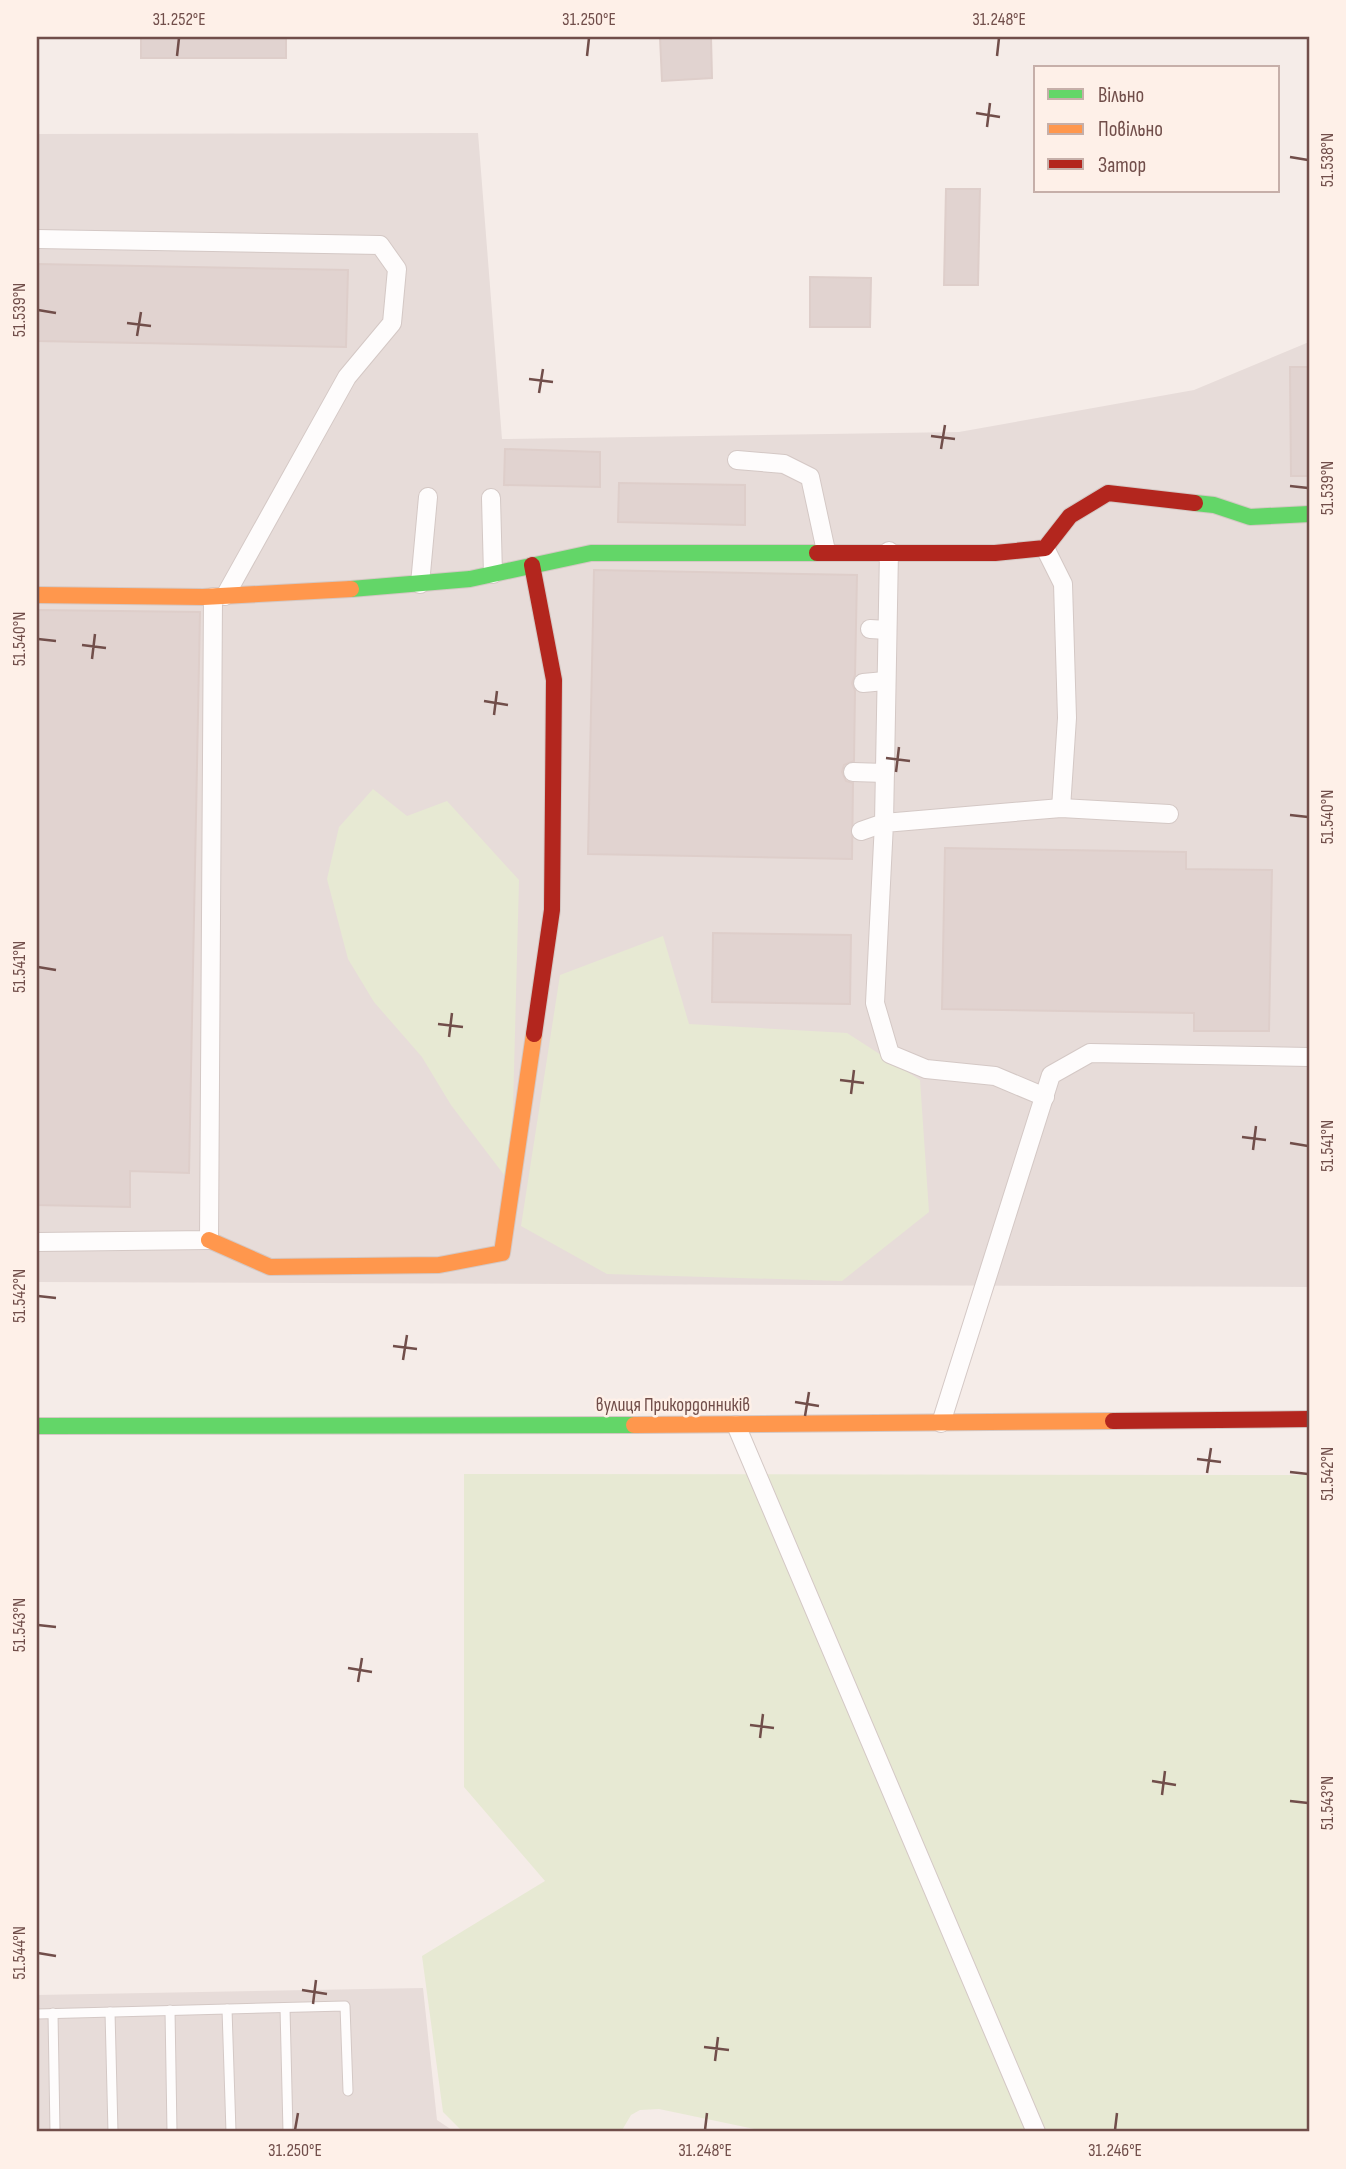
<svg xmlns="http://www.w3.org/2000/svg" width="1346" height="2169" viewBox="0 0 1346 2169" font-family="'Sofia Sans Condensed',sans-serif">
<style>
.industrial{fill:#e7dcd9}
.green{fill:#e7e9d3}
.building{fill:#e1d3d0;stroke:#dececa;stroke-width:2}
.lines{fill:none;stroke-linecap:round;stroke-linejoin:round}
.lane-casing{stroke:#d4c8c5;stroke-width:11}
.street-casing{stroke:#d4c8c5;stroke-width:20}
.fast-casing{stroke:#d4c8c4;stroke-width:18}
.slow-casing{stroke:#d4c8c4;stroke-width:18}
.jam-casing{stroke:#d4c8c4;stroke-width:18}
.lane{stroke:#fefcfc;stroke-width:9}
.street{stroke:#fefcfc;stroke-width:18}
.fast{stroke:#63d668;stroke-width:16}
.slow{stroke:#ff974d;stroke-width:16}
.jam{stroke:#b3261e;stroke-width:16}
.ticks{fill:none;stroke:#714e4a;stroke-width:2.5}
.labels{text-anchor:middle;stroke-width:5;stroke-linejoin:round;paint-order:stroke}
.street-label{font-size:19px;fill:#714e4a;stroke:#fef0e8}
.neatline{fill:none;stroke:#714e4a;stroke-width:2.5}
.ticks-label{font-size:18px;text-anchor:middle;fill:#714e4a}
</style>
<rect width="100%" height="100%" fill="#f5ece8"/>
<g class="industrial">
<path d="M 478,133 L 502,439 L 959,432 L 1194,390 L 1309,342 L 1309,1287 L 37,1282 L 37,134 Z"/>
<path d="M 423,1988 L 437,2120 L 455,2132 L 37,2132 L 37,1995 Z"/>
</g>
<g class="green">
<path d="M 373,789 L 407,816 L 447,801 L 519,880 L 511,1184 L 451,1105 L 422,1057 L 374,1002 L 348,959 L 327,879 L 339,827 Z"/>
<path d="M 663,936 L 689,1024 L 847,1033 L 920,1080 L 929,1212 L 842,1281 L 607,1274 L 521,1226 L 560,975 Z"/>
<path d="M 464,1474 L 1309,1475 L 1309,2132 L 769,2132 L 659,2109 L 640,2110 L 631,2115 L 621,2132 L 463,2132 L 443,2112 L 422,1956 L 545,1881 L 464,1787 Z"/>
</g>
<g class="building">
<rect x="141" y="37" width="145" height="21"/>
<path d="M 660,37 L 711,37 L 712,78 L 662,81 Z"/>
<path d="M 946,189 L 980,189 L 978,285 L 944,285 Z"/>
<path d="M 37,264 L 348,270 L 346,347 L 37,341 Z"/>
<path d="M 810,277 L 871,278 L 870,327 L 810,327 Z"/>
<path d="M 1290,367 L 1309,367 L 1309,476 L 1291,476 Z"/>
<path d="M 505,449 L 600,452 L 600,487 L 504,485 Z"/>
<path d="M 619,483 L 745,485 L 745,525 L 618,522 Z"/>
<path d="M 594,570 L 857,575 L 855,675 L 852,683 L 855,691 L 854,761 L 844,765 L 842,772 L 846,781 L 853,783 L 852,859 L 588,854 Z"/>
<path d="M 37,610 L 200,612 L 189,1173 L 130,1171 L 130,1207 L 37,1205 Z"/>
<path d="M 945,848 L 1186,852 L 1186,869 L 1272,870 L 1269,1031 L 1194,1031 L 1194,1013 L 942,1009 Z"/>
<path d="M 713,933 L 851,935 L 850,1004 L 712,1002 Z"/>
</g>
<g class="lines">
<defs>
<g id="lane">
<path d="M 285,2008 L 288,2132"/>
<path d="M 227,2009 L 231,2132"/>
<path d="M 170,2010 L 172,2132"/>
<path d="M 110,2012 L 113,2132"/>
<path d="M 53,2013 L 55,2132"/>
<path d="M 37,2014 L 345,2006 L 348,2091"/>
</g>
<g id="street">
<path d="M 37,239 L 380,245 L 397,269 L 392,323 L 347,377 L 225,596"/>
<path d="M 737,460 L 784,464 L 810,477 L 826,551"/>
<path d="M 491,498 L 493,574"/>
<path d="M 1045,548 L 1063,584 L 1067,718 L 1061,808"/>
<path d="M 420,584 L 428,497"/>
<path d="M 870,629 L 887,630"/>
<path d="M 863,683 L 885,681"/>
<path d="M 853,772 L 885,773"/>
<path d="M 861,831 L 884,823 L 889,551"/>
<path d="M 1045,1097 L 995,1076 L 926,1069 L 890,1054 L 875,1003 L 884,823 L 1061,808 L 1169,814"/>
<path d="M 37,1242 L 209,1240 L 213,597"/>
<path d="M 941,1423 L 1051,1075 L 1090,1053 L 1309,1057"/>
<path d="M 736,1425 L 1036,2132"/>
</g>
<g id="fast">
<path d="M 1195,503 L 1214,505 L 1250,517 L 1309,514"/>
<path d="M 351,589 L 470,579 L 591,553 L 817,553"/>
<path d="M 37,1426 L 634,1425"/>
</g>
<g id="slow">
<path d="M 37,595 L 203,597 L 351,589"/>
<path d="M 209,1240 L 270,1267 L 439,1265 L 502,1253 L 534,1034"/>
<path d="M 634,1425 L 1113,1421"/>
</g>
<g id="jam">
<path d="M 817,553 L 995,553 L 1045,548 L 1070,516 L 1108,493 L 1195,503"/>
<path d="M 532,565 L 554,680 L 552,910 L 534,1034"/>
<path d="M 1113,1421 L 1309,1419"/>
</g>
</defs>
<use href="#lane" class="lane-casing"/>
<use href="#street" class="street-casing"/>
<use href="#fast" class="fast-casing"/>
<use href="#slow" class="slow-casing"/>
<use href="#jam" class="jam-casing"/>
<use href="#lane" class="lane"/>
<use href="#street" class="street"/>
<use href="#fast" class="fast"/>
<use href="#slow" class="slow"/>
<use href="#jam" class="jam"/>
</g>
<path class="ticks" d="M 177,56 L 179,38M 587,56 L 589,38M 997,56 L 999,38M 976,113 L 1000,117M 987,127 L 990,103M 1290,157 L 1308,160M 38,310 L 56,313M 127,323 L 151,326M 137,336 L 141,312M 529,379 L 553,382M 539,393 L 543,369M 931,436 L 955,439M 941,449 L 945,425M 1290,486 L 1308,488M 38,639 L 56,641M 82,645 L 106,648M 92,659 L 95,634M 484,701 L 508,705M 494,715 L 497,691M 886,758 L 910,761M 896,772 L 899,747M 1290,815 L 1308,817M 38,967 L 56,970M 438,1024 L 463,1027M 449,1037 L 452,1013M 840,1080 L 864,1083M 851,1094 L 854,1070M 1242,1137 L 1266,1140M 1290,1143 L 1308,1146M 1253,1150 L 1256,1126M 38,1296 L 56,1298M 393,1346 L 417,1349M 403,1360 L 407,1335M 795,1402 L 819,1406M 805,1416 L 809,1392M 1197,1459 L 1221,1462M 1290,1472 L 1308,1474M 1207,1473 L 1211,1448M 38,1625 L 56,1627M 348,1668 L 372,1672M 358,1682 L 362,1658M 750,1725 L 774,1728M 760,1738 L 763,1714M 1152,1781 L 1176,1785M 1162,1795 L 1165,1771M 1290,1801 L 1308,1803M 38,1953 L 56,1956M 302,1990 L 327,1994M 313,2004 L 316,1980M 704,2047 L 729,2050M 715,2061 L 718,2037M 295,2130 L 298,2113M 705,2130 L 707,2113M 1115,2130 L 1117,2113"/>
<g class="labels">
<g class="street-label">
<text x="673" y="1411">вулиця Прикордонників</text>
</g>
</g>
<rect width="1346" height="2169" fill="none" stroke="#fef0e8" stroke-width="77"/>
<rect x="1034" y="66" width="245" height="126" fill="#fef0e8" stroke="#c6afa9" stroke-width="2"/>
<rect x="1048" y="89" width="35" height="10" fill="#63d668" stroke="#c6afa9" stroke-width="2"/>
<text x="1098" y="102" font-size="21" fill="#714e4a">Вільно</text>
<rect x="1048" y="124" width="35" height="10" fill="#ff974d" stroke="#c6afa9" stroke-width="2"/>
<text x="1098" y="136" font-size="21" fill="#714e4a">Повільно</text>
<rect x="1048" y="159" width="35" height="10" fill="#b3261e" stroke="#c6afa9" stroke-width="2"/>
<text x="1098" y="172" font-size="21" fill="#714e4a">Затор</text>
<rect x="38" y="38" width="1270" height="2092" class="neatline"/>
<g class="ticks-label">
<text x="179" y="25">31.252°E</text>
<text x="589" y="25">31.250°E</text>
<text x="999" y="25">31.248°E</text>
<text transform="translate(1327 160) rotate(-90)" y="6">51.538°N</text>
<text transform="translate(19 310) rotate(-90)" y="6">51.539°N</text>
<text transform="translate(1327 488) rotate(-90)" y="6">51.539°N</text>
<text transform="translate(19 639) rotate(-90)" y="6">51.540°N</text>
<text transform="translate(1327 817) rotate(-90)" y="6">51.540°N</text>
<text transform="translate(19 967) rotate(-90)" y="6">51.541°N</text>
<text transform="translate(1327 1146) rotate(-90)" y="6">51.541°N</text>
<text transform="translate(19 1296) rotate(-90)" y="6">51.542°N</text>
<text transform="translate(1327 1474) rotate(-90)" y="6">51.542°N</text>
<text transform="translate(19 1625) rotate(-90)" y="6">51.543°N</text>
<text transform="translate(1327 1803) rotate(-90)" y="6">51.543°N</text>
<text transform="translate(19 1953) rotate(-90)" y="6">51.544°N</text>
<text x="295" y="2156">31.250°E</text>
<text x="705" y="2156">31.248°E</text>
<text x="1115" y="2156">31.246°E</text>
</g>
</svg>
